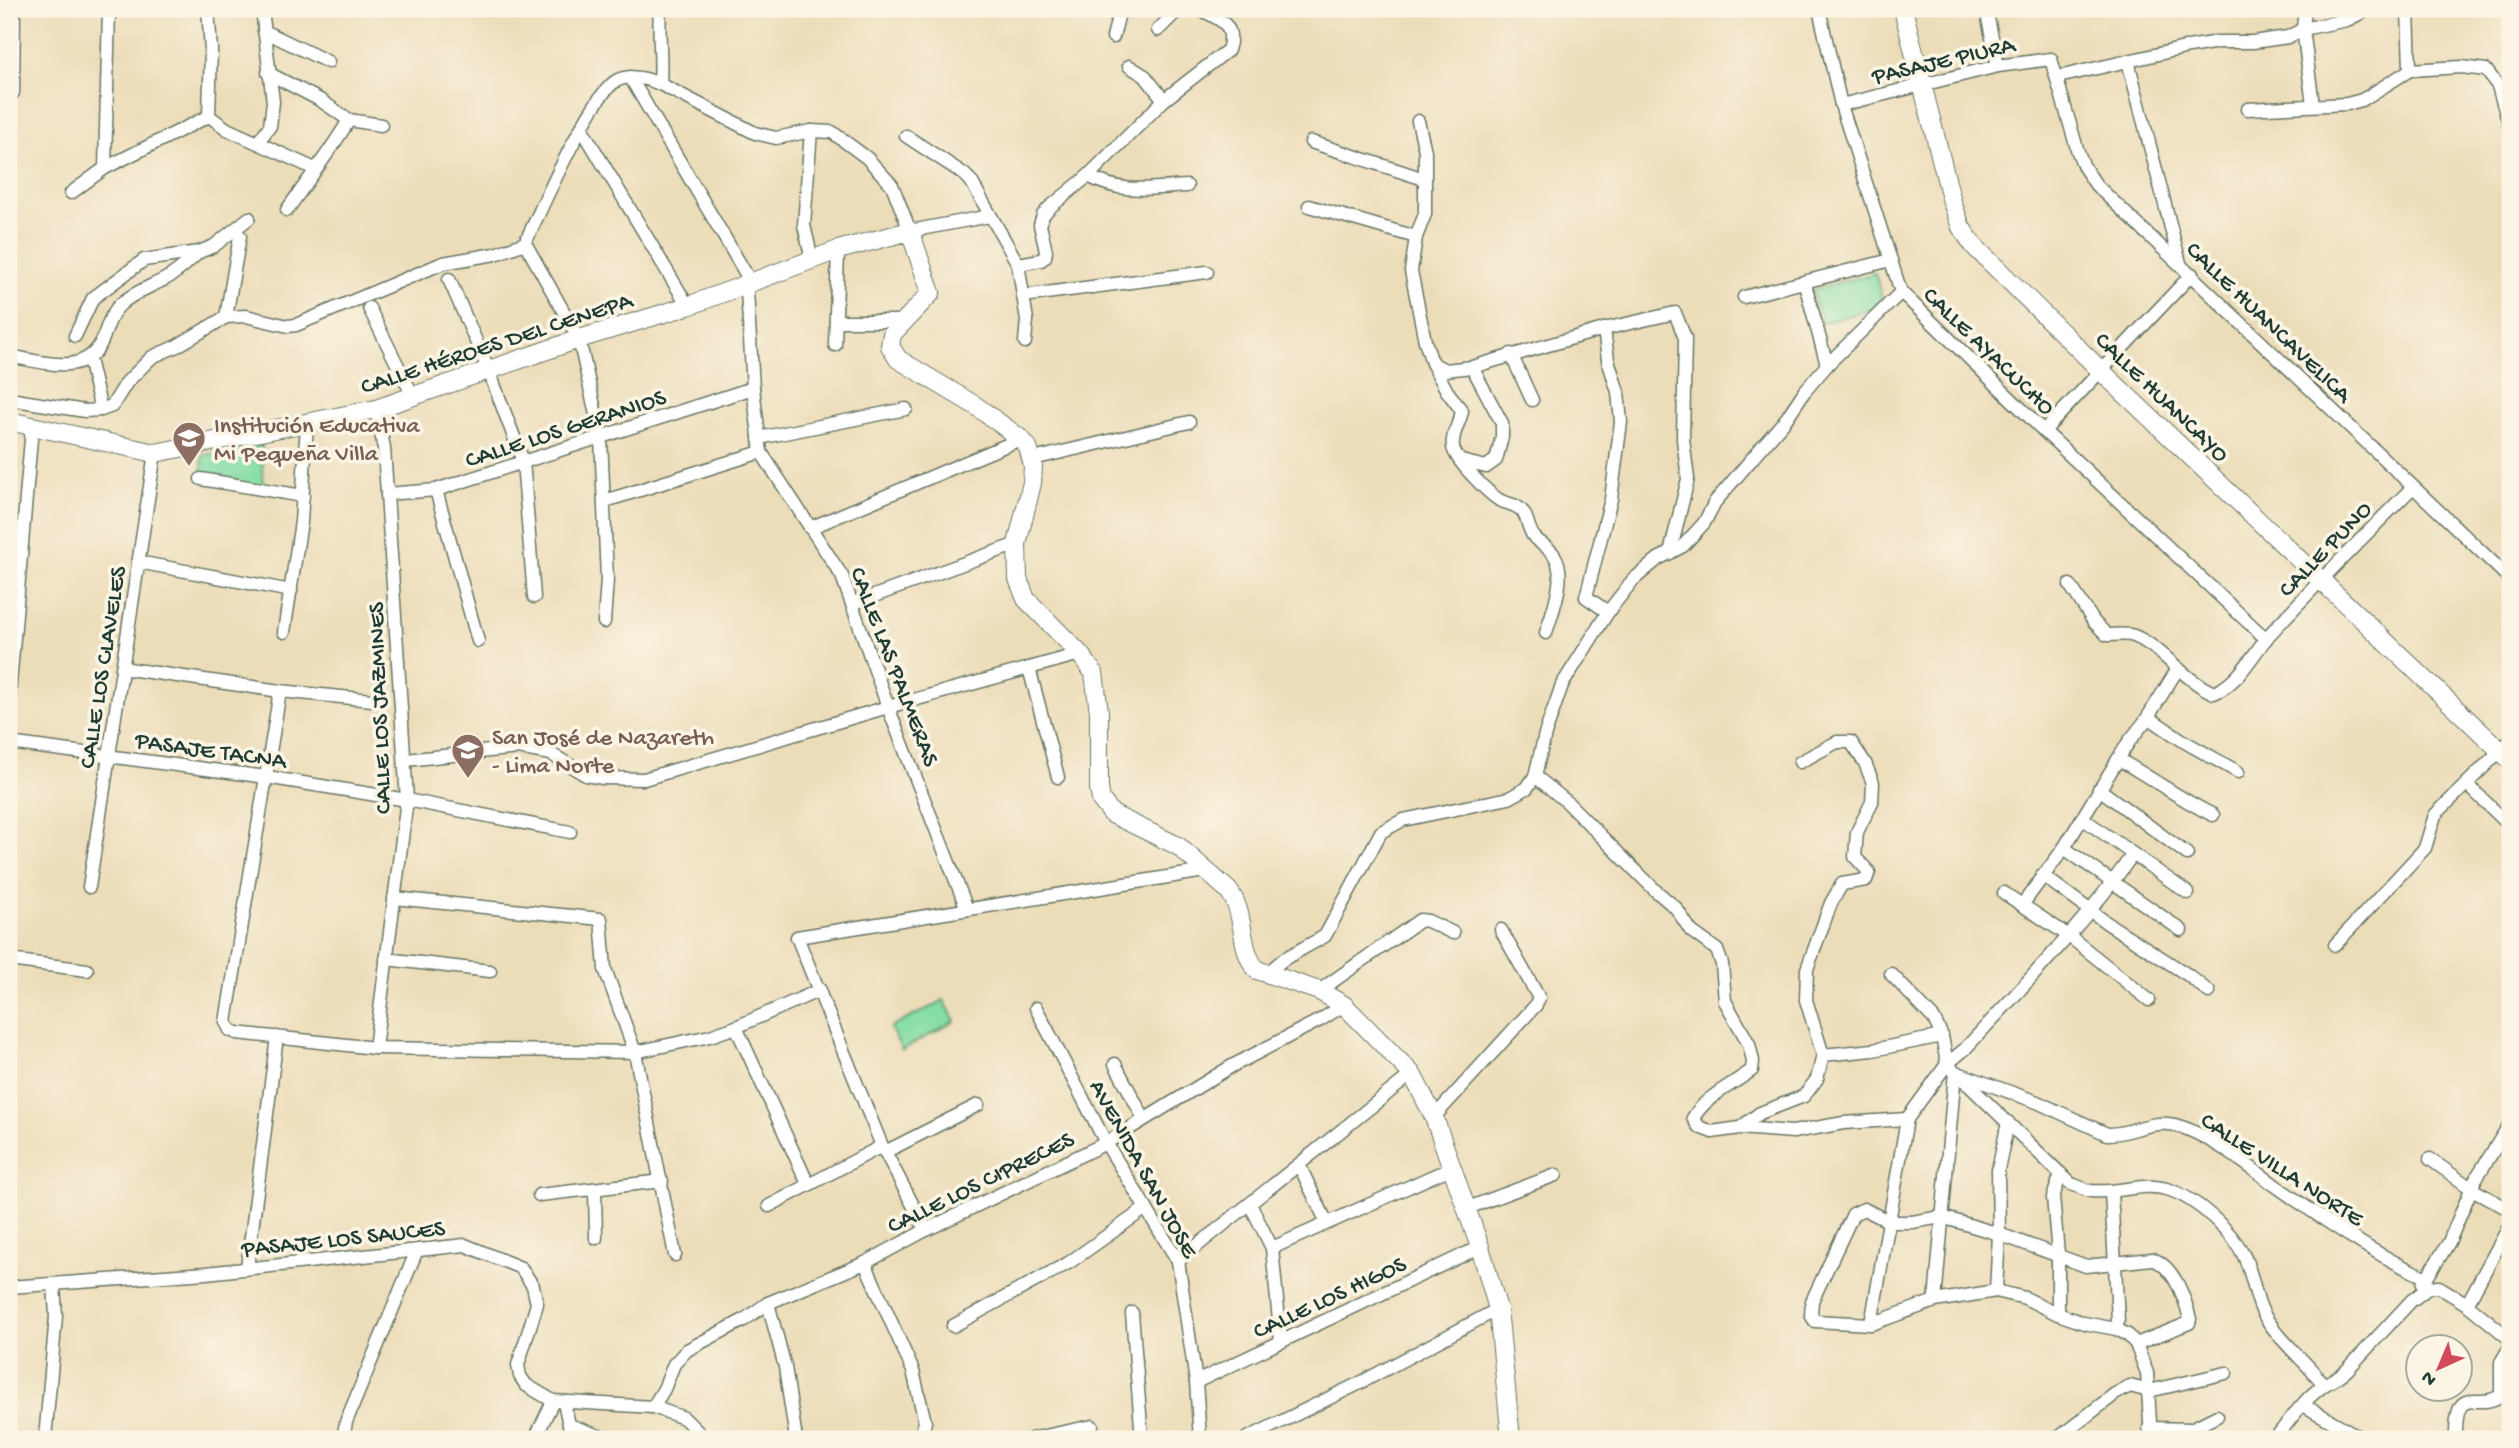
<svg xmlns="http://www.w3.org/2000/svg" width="2519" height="1448" viewBox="0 0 2519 1448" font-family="'Gochi Hand',sans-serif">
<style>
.green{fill:#83dda4;stroke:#518d6c;stroke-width:2}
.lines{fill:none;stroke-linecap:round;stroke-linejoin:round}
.street-casing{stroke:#677563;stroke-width:15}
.secondary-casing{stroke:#677563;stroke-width:20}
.street{stroke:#fff;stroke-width:12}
.secondary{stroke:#fff;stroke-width:18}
.labels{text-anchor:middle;stroke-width:7;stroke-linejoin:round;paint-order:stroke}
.street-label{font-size:24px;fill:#1f3d34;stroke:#fcf5e5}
.education-label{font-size:24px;fill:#785e54;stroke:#fcf5e5;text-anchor:start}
</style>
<rect width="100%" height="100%" fill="#fcf5e5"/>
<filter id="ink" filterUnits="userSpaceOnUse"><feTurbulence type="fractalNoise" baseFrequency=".0143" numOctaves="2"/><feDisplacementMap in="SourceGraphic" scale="14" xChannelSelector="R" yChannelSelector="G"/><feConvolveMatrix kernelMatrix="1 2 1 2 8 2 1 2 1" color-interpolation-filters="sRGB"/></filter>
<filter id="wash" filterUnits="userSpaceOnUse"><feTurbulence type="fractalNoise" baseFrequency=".00686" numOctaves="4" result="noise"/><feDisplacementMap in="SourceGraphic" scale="28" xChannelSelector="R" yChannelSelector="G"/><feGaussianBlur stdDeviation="1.57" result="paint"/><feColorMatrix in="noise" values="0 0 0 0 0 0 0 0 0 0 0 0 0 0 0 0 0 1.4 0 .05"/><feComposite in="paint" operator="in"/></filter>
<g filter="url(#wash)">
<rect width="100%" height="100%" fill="#ecddb9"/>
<g class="green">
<path d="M 1875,273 L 1884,306 L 1822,323 L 1812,290 Z"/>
<path d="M 262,445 L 263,489 L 201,479 L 203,455 Z"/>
<path d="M 944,1000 L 955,1021 L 902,1050 L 890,1028 Z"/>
</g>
</g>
<g filter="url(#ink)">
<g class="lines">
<defs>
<g id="street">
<path d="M 660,9 C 658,34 662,59 660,84"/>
<path d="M 1819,9 L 1841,105 L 1901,292 L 2044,431 L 2266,639"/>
<path d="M 1986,9 L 1998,66"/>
<path d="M 2305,9 L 2303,29 L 2313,105"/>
<path d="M 2408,9 L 2410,70"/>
<path d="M 2505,9 L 2510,11"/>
<path d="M 1158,30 L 1179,9"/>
<path d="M 264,31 L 328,62"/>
<path d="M 1113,37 L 1120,9"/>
<path d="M 2128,61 L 2180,263"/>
<path d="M 1129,66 L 1145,76 L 1164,100"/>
<path d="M 268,73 L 320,100 L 349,120 L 381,125"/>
<path d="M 630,77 L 746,274 L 753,388 L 761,452 L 842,576 L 888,707 L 967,909"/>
<path d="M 2058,77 L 2189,47 L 2218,42 L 2253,42 L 2288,37 L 2303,29 L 2347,20 L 2369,9"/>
<path d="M 13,93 L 14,9"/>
<path d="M 1841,105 L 1998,66 L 2051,59 L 2078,152 L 2084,167 L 2096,185 L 2510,579"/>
<path d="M 2248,109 L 2347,104 L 2362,100 L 2410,70 L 2461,67 L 2486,70 L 2498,86 L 2510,127"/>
<path d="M 209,116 L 227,129 L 315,169"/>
<path d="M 1418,121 L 1425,151 L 1425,214 L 1416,237 L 1411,271 L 1425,341 L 1432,363 L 1445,370 L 1472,367 L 1604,329 L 1675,313 L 1685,338 L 1683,439 L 1688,479 L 1670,553"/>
<path d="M 582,129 L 688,306"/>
<path d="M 811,131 L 804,225 L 812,260"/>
<path d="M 906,136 L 964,174 L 971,181 L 1018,264 L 1027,320 L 1025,342"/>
<path d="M 258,142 L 270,126 L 273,102 L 262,9"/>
<path d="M 1311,142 L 1424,179"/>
<path d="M 105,168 L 109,9"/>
<path d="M 1088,176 C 1124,195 1149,188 1187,186"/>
<path d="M 71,193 L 105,168 L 209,116 L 211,50 L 208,9"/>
<path d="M 1309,206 L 1416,237"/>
<path d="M 287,210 C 308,180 330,152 349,120"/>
<path d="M 525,243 L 579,339 L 601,437 L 607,579 L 604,622"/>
<path d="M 1018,264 L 1041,260 L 1045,257 L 1046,251 L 1040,225 L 1043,215 L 1049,208 L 1088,176 L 1164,100 L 1228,50 C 1237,25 1218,17 1198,9"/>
<path d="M 449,279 L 489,371 L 523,461 L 534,597"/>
<path d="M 1805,284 L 1827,365"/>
<path d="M 1023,296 L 1207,272"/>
<path d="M 1744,297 L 1891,260"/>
<path d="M 369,308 L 413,396"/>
<path d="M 226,317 L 240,236"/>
<path d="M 836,321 L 903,321"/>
<path d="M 1604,329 L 1608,360 L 1618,392 L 1621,422 L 1611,499 L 1586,597 L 1608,612"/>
<path d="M 75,336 L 93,298 L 144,260 L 199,252 L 214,246 L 249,218"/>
<path d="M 835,345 L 838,250"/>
<path d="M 1511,354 L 1532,400"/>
<path d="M 9,356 C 40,361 85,378 102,341 C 107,328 111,312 122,303 C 136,291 150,287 165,279 C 178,273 189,261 199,252"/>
<path d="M 89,359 L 101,410"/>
<path d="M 1432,363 L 1447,391 L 1462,411 C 1460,423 1451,434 1453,447 C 1455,460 1488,493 1499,500 C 1507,504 1517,504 1523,512 C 1528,519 1528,529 1534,537 C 1540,544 1549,547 1554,555 C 1568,575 1552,612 1546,633"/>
<path d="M 9,399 L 85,411 L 101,410 L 112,406 L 127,382 L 152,357 L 177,346 L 226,317 L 246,316 L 288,326 L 296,325 L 443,263 L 495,254 L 525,243 C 540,212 592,91 618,80 C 631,74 648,79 660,84 L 755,133 L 776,138 L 811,131 L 832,132 L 867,158 L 892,185 L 910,231 L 990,216"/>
<path d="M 2044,431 L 2192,274"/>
<path d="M 759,438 L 906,409"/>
<path d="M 1033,459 L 1189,422"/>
<path d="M 1461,461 L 1486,467 L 1496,460 L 1502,437 L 1502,423 L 1472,367"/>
<path d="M 201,479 L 303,496"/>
<path d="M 436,490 L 478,641"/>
<path d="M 387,494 L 436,490 L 753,388"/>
<path d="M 605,501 L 761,452"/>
<path d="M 810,528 L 1021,439"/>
<path d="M 138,562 L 291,591"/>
<path d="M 2070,585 L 2094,622 L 2107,635 C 2115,635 2127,633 2134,636 C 2163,648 2182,679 2214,693 C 2239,683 2252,655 2269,635 C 2316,584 2364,536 2413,487"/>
<path d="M 852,604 L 1017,544"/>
<path d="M 284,632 L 301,522 L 307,423"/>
<path d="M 122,668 L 280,691 L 372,700"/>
<path d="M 1029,668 L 1058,777"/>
<path d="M 280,691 L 226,1022 L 230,1030 L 237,1033 L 375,1048 L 635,1052 L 710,1036 L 736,1027 L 820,990"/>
<path d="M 9,696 L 32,427"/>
<path d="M 2148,717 L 2185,742 L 2238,772"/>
<path d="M 9,743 L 266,777 L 407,800 L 570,832"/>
<path d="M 2118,759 C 2150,777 2180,799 2213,815"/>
<path d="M 406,760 L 518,748 L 551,754 L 586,775 L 603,778 L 644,779 L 888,707 L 1080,654"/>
<path d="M 1535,776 L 1567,802 L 1656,891 L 1676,908 L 1691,931 L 1717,950 L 1722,964 L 1725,1001 L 1749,1044 L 1753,1061 L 1752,1070 C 1731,1086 1707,1095 1693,1118 L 1699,1127 L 1712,1132 L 1740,1128 L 1760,1113 L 1804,1096 L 1817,1079 L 1823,1055 L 1806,1000 L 1807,969 L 1831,903 L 1842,884 L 1866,880 L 1869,872 L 1855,857 L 1857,832 L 1872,802 L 1873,783 L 1865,763 L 1851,742 L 1837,742 L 1800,762"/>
<path d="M 2467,784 L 2510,826"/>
<path d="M 2099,789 L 2187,854"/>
<path d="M 2082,818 L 2188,893"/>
<path d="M 2064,848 L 2181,930"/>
<path d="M 2042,875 L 2107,923 L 2188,975 L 2209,992"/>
<path d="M 89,887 L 155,453"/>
<path d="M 2004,893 L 2069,936 L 2149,1000"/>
<path d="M 394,898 L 601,919 L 605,969 L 635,1052 L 675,1255"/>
<path d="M 2022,905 L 2064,848 L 2128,743 L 2146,720 L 2177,670"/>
<path d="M 2335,945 L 2425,848 L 2435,815 L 2510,741"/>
<path d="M 386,959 L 490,971"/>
<path d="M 9,960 L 87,970"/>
<path d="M 1266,974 L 1284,959 L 1325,936 L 1381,832 L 1403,820 L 1509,798 L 1527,788 L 1535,776 L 1545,734 L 1562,685 L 1608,612 L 1633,580 L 1658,559 L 1683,546 L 1704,523 L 1715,502 L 1786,419 L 1804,392 L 1827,365 L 1901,292"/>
<path d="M 1891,974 L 1934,1019 L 1942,1036 L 1947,1064 L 2071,1184 C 2078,1186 2085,1190 2091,1191 C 2119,1194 2143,1181 2170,1190 C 2197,1199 2232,1231 2244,1256 C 2254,1277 2255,1303 2268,1321 C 2284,1345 2307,1362 2324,1385"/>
<path d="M 1319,991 L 1420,920 L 1428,921 L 1453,933"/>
<path d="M 1036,1008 L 1106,1143 L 1178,1261 L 1196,1382 L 1200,1439"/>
<path d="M 736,1027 L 808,1184"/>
<path d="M 375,1048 L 407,800 L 384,448 L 376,409"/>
<path d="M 1823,1055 L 1873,1050 L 1942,1036"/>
<path d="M 1115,1064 L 1144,1119"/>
<path d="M 1434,1117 L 1536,1005 L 1539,998 L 1501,930"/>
<path d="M 1740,1128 L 1793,1132 L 1844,1123 L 1907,1119"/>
<path d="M 885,1152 L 978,1105"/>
<path d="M 2430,1159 L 2472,1189 L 2510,1210"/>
<path d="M 1299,1165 L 1327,1223"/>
<path d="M 595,1189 L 596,1238"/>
<path d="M 2111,1191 L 2118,1321 L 2116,1329"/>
<path d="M 539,1195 L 662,1181"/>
<path d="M 1250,1204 L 1272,1248 L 1281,1342"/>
<path d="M 769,1206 L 882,1146"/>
<path d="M 1465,1209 L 1556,1175"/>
<path d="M 926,1230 L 882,1146 L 797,937 L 1205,871"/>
<path d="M 1272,1248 L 1451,1168"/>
<path d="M 1178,1261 L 1412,1074"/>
<path d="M 865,1263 L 913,1371 L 925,1422 L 920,1439"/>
<path d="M 247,1268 L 277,1037"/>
<path d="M 2423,1284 L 2449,1242 L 2475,1180 L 2510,1124"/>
<path d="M 9,1287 L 206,1273 L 465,1245 L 521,1268 L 533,1286 L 537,1304 L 518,1365 L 520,1376 L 526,1385 L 553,1401 L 653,1407 L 684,1418 L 705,1439"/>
<path d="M 1996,1291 L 1999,1234 L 1998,1170 L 2008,1122"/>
<path d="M 1935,1301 L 1955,1072 L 2037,1102 L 2107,1134 C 2130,1135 2151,1119 2175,1125 C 2207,1133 2250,1167 2276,1186 C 2324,1220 2373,1254 2427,1278"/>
<path d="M 768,1303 L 785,1367 L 796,1439"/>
<path d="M 2467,1304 L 2510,1225"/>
<path d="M 1132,1313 L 1142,1439"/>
<path d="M 2058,1314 L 2058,1254 L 2053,1197 L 2061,1174"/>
<path d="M 1871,1324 L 1907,1119 L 1947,1064 L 1965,1049 C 2023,986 2084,924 2133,854"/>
<path d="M 953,1326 L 1070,1262 L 1146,1208"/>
<path d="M 2136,1344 L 2189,1323 L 2190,1319 C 2185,1299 2174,1266 2152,1259 L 2086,1266 L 1999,1234 L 1942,1217 L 1912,1222 L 1890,1222 L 1864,1209 L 1853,1214 L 1812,1301 L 1811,1315 L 1815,1321 L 1871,1324 L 1935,1301 L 1996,1291 L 2025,1298 L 2058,1314 L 2084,1323 L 2116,1329 L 2128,1335 L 2136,1344 L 2147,1373 L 2151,1439"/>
<path d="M 1196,1382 L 1480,1247"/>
<path d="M 564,1402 L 569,1425 L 607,1439"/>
<path d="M 2303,1405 L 2363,1439"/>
<path d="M 653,1407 L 664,1389 L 674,1364 L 687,1350 L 744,1320 L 768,1303 L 865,1263 L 926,1230 L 1106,1143 L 1232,1066 L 1322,1019 L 1344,1005"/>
<path d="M 2149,1428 L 2191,1429 L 2217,1416"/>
<path d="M 45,1439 L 56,1316 L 54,1284"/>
<path d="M 343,1439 L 346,1422 L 417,1250"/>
<path d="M 535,1439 L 553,1401"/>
<path d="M 1031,1439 L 1092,1426"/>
<path d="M 1246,1439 L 1360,1383 L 1498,1309"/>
<path d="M 2057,1439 L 2115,1394 L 2130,1386 L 2149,1391 L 2226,1373"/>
<path d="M 2275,1439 C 2289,1421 2304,1399 2324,1385 C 2332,1380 2339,1377 2347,1370 L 2411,1301 L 2428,1288 L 2439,1287 L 2467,1304 L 2510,1339"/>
<path d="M 2456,1439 C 2455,1379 2477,1413 2501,1395 L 2501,1362 L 2510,1347"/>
</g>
<g id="secondary">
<path d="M 1903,9 L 1952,202 L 1961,227 L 1974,246 L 2100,370 L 2510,760"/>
<path d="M 9,421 L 155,453 L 376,409 L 579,339 L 688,306 L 838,250 L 910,231 L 931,293 L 892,334 L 890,346 L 898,359 L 976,406 L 1021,439 L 1028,447 L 1033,466 L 1032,483 L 1017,544 L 1018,579 L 1026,599 L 1080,654 L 1094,673 L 1099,712 L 1099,788 L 1101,800 L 1112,814 L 1178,846 L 1228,890 C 1247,913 1238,949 1257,970 L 1319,991 L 1344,1005 L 1412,1074 L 1434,1117 L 1480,1247 L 1498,1309 L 1511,1439"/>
</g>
</defs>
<use href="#street" class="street-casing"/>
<use href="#secondary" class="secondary-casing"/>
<use href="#street" class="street"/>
<use href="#secondary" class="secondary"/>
</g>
</g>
<defs>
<symbol id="school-pin" viewBox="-11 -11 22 30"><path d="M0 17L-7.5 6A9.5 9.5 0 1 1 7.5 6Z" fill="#8d6e63" stroke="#fcf5e5"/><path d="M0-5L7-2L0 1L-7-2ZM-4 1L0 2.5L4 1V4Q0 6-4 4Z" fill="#fff"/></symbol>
</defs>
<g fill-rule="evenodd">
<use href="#school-pin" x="170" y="419" width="38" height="52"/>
<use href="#school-pin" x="449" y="731" width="38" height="52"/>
</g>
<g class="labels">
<g class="street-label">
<text transform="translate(1943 59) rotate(-13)" y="8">PASAJE PIURA</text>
<text transform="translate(2270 321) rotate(44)" y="8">CALLE HUANCAVELICA</text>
<text transform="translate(496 342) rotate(-18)" y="8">CALLE HÉROES DEL CENEPA</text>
<text transform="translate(1990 350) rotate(44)" y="8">CALLE AYACUCHO</text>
<text transform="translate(2163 396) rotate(44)" y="8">CALLE HUANCAYO</text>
<text transform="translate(565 427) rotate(-18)" y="8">CALLE LOS GERANIOS</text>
<text transform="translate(2324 548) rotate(-46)" y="8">CALLE PUNO</text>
<text transform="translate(896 666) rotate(69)" y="8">CALLE LAS PALMERAS</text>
<text transform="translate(101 667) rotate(-81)" y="8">CALLE LOS CLAVELES</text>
<text transform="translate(378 708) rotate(-92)" y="8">CALLE LOS JAZMINES</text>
<text transform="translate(211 749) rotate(8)" y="8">PASAJE TACNA</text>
<text transform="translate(1145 1168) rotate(61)" y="8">AVENIDA SAN JOSE</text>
<text transform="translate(2283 1168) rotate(33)" y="8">CALLE VILLA NORTE</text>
<text transform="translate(980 1181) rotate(-26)" y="8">CALLE LOS CIPRECES</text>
<text transform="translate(343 1237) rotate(-6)" y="8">PASAJE LOS SAUCES</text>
<text transform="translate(1329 1296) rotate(-25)" y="8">CALLE LOS HIGOS</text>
</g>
<g class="education-label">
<text x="214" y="432">Institución Educativa<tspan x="214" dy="28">Mi Pequeña Villa</tspan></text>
<text x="492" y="744">San José de Nazareth<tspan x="492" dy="28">- Lima Norte</tspan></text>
</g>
</g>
<rect width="2519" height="1448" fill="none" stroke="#fcf5e5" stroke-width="35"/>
<g transform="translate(2439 1368) rotate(224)"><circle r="33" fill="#fcf5e5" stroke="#a4ab9e" stroke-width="2"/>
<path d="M0-5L12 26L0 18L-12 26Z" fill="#d1495b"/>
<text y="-10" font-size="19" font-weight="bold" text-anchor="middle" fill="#1f3d34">N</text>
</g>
</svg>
